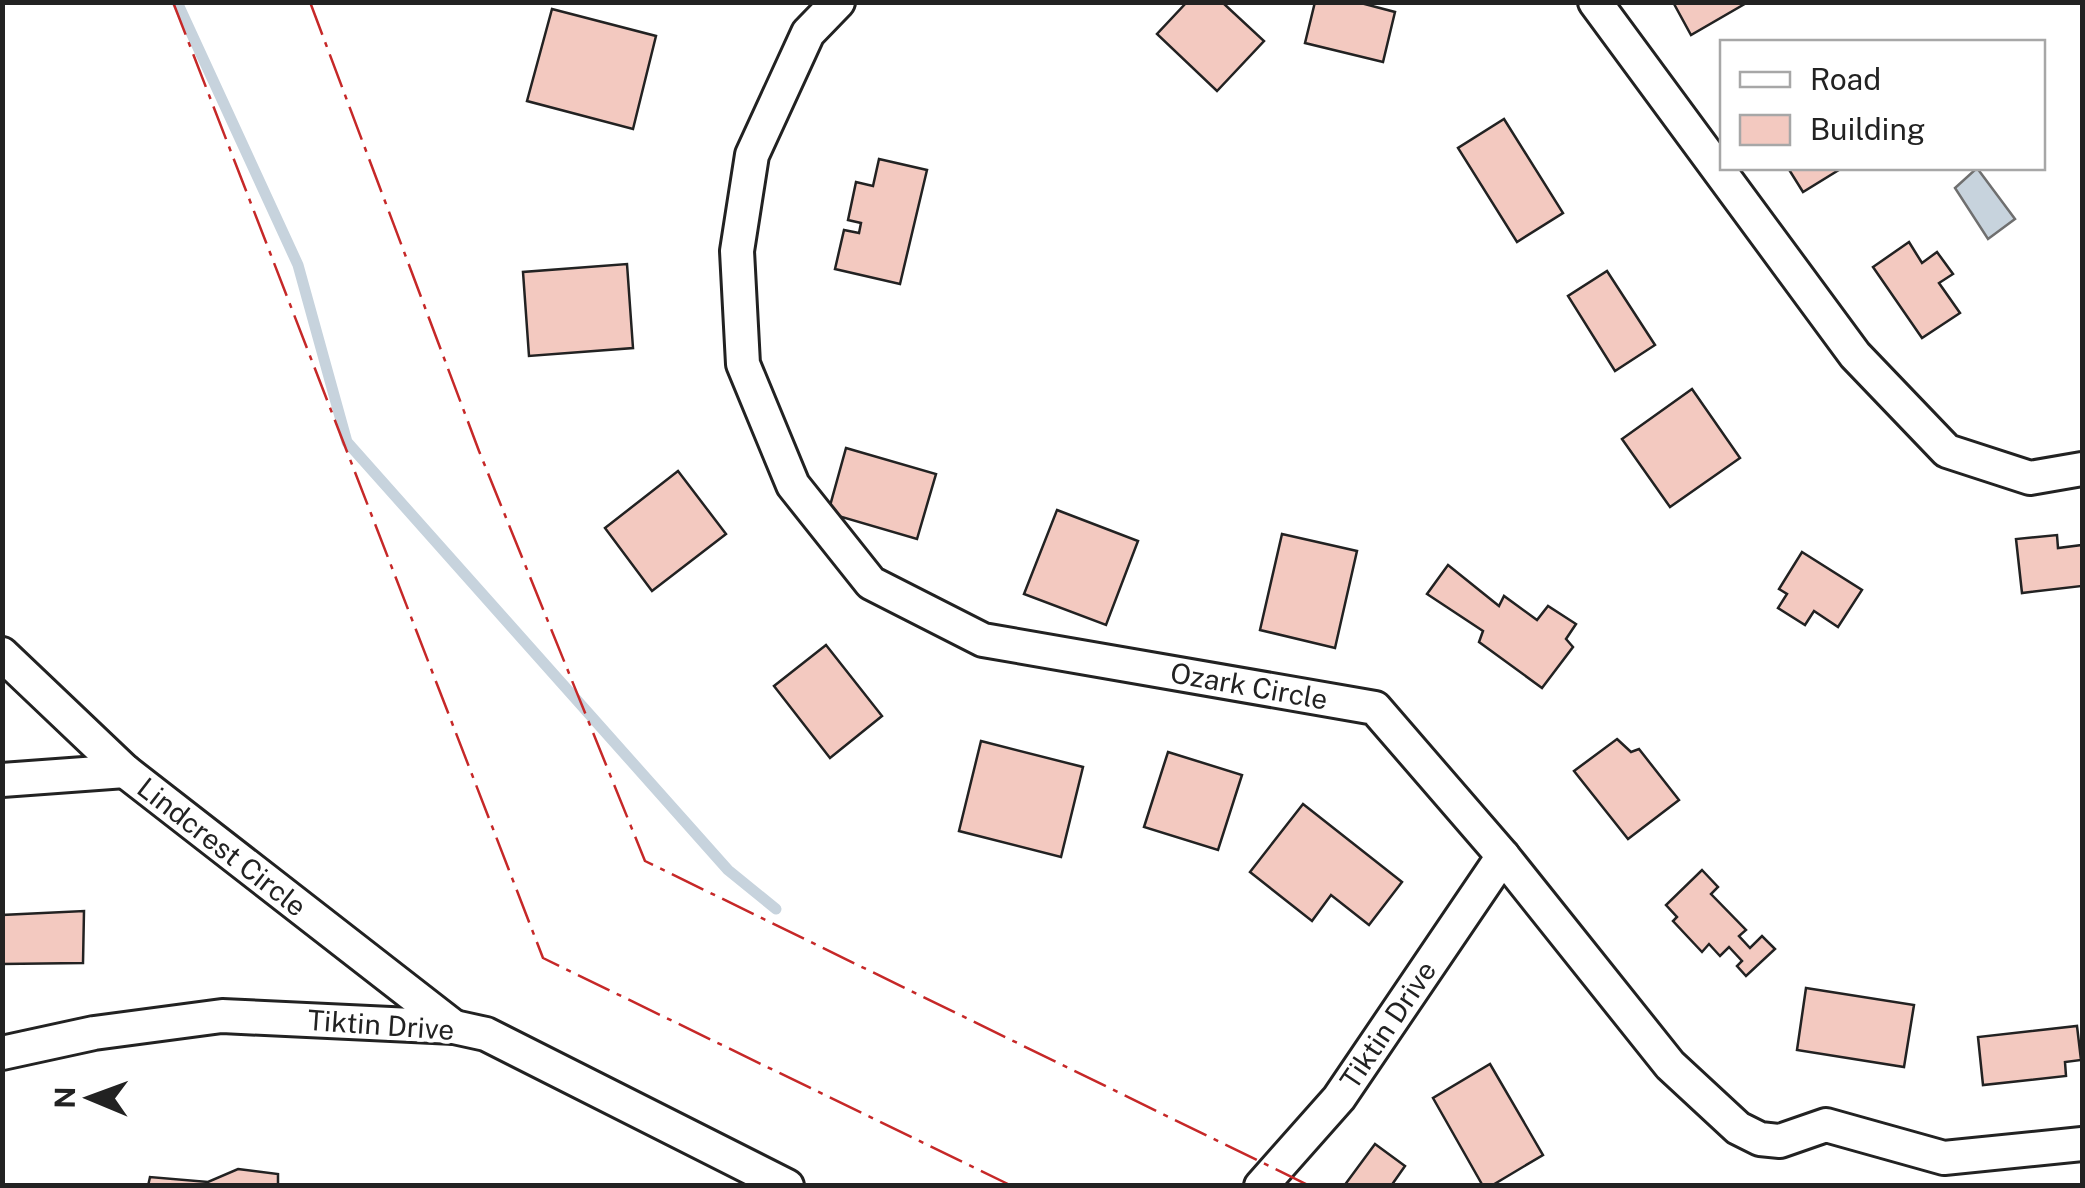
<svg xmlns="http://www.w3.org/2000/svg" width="2085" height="1188" viewBox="0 0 2085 1188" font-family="'Public Sans',sans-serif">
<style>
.water{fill:#c7d3dd;stroke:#6f6f6f;stroke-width:2.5}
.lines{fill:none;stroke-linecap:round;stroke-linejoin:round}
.stream{stroke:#c7d3dd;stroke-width:11}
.building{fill:#f3c9c0;stroke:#222;stroke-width:2.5}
.minor-casing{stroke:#222;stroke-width:38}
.minor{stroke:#fff;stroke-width:32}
.power{stroke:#c62828;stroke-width:2.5;stroke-dasharray:35 8 5 8;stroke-linecap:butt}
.labels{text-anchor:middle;stroke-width:8;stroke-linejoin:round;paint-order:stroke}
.street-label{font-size:28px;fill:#222;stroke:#fff}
</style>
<rect width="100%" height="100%" fill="#fff"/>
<path class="water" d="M 1977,168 L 2015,219 L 1988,239 L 1955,188 Z"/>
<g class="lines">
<path class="stream" d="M 177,2 L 298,265 L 347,442 L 728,870 L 776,909"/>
</g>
<g class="building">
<path d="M 1187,2 L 1222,2 L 1264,41 L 1217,91 L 1157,34 Z"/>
<path d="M 1315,2 L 1357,2 L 1395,12 L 1383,62 L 1305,43 Z"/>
<path d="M 1673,2 L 1748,2 L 1691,35 Z"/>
<path d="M 552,9 L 656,36 L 633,129 L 527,101 Z"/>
<path d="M 1504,119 L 1563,213 L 1517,242 L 1458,148 Z"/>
<path d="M 879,159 L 927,170 L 900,284 L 835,269 L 844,230 L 859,233 L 861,223 L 848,220 L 856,182 L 873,186 Z"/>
<path d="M 1788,168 L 1842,168 L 1803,192 Z"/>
<path d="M 1909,242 L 1922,263 L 1937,252 L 1953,274 L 1939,283 L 1960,313 L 1922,338 L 1873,267 Z"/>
<path d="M 627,264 L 633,348 L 529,356 L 523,272 Z"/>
<path d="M 1607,271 L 1655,345 L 1615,371 L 1568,296 Z"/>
<path d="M 1692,389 L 1740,458 L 1670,507 L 1622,439 Z"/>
<path d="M 846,448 L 936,474 L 917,539 L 828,513 Z"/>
<path d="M 678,471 L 726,534 L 652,591 L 605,528 Z"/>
<path d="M 1057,510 L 1138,541 L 1106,625 L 1024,594 Z"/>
<path d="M 1282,534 L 1357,551 L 1335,648 L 1260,630 Z"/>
<path d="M 2057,535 L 2058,548 L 2082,545 L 2082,586 L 2022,593 L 2016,539 Z"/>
<path d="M 1802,552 L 1862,590 L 1838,627 L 1814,611 L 1805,625 L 1778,608 L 1787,594 L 1779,589 Z"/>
<path d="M 1448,565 L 1499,606 L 1504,596 L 1537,620 L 1548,606 L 1576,624 L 1566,639 L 1573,647 L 1542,688 L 1479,642 L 1483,631 L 1427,594 Z"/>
<path d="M 826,645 L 882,716 L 830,758 L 774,686 Z"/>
<path d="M 1617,739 L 1631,752 L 1639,749 L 1679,800 L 1628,839 L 1574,771 Z"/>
<path d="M 981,741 L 1083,767 L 1061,857 L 959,831 Z"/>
<path d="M 1168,752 L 1242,775 L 1218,850 L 1144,827 Z"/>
<path d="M 1303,804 L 1402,882 L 1369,925 L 1331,895 L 1312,921 L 1250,872 Z"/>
<path d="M 1702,870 L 1718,887 L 1711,894 L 1746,930 L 1739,936 L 1750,948 L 1762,936 L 1775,949 L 1746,976 L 1737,966 L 1742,961 L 1729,947 L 1720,956 L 1709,944 L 1702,952 L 1673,921 L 1677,917 L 1666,905 Z"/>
<path d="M 84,911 L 83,963 L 2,964 L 2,915 Z"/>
<path d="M 1806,988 L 1914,1005 L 1904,1067 L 1797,1050 Z"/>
<path d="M 2077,1026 L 2081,1060 L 2065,1062 L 2066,1076 L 1983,1085 L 1978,1037 Z"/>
<path d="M 1490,1064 L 1543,1155 L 1491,1186 L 1483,1186 L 1433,1098 Z"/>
<path d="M 1375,1144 L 1405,1166 L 1391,1186 L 1344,1186 Z"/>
<path d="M 238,1169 L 278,1174 L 278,1186 L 148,1186 L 150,1177 L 208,1182 Z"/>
</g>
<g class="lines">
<defs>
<g id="minor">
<path d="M 838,2 L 808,33 L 752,155 L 737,251 L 743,364 L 793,485 L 871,583 L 983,640 L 1375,708 L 1503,856 L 1670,1065 L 1738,1128 L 1760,1139 L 1780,1141 L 1826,1125 L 1944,1158 L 2082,1144"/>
<path d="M 1595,2 L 1855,355 L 1947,451 L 2030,478 L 2082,469"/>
<path d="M 2,654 L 125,771 L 454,1027"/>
<path d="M 2,780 L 125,771"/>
<path d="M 2,1053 L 94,1033 L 222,1016 L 454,1027 L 486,1034 L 787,1186"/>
<path d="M 1261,1186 L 1339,1098 L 1503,856"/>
</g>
</defs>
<use href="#minor" class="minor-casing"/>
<use href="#minor" class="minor"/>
<g class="power">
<path d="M 173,2 L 543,958 L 1012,1186"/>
<path d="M 310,2 L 479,451 L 645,861 L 1310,1186"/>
</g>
</g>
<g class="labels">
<g class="street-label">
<text transform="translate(1249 686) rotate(10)" y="10">Ozark Circle</text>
<text transform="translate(222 847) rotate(38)" y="10">Lindcrest Circle</text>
<text transform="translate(381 1025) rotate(4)" y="10">Tiktin Drive</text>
<text transform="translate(1388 1025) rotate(-56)" y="10">Tiktin Drive</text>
</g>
</g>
<rect width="2085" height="1188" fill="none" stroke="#222222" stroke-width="10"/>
<rect x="1720" y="40" width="325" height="130" fill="#ffffff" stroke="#a7a7a7" stroke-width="2.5"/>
<rect x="1740" y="72" width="50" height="15" fill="#ffffff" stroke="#a7a7a7" stroke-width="2.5"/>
<text x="1810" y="90" font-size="30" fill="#222222">Road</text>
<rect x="1740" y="115" width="50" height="30" fill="#f3c9c0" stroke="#a7a7a7" stroke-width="2.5"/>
<text x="1810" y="140" font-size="30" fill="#222222">Building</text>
<g transform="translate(90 1098) rotate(271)" stroke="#ffffff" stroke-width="8" paint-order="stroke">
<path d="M0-8L18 38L0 25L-18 38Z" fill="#222222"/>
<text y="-15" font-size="28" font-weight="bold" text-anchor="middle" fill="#222222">N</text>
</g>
</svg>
